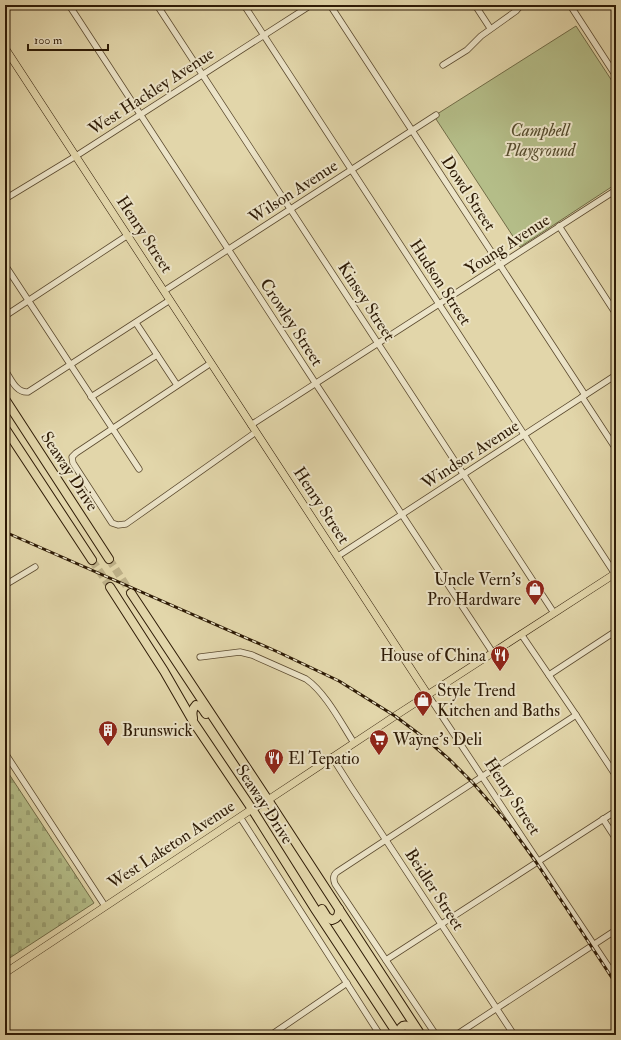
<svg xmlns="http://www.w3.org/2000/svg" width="621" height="1040" viewBox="0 0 621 1040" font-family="'IM FELL Double Pica',serif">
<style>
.cemetery{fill:url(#cemetery-stones);stroke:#716c47}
.park{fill:#b4bd88;stroke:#716c47}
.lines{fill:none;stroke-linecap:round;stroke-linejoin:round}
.highway-tunnel{stroke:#beb189;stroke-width:8;stroke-dasharray:8 4;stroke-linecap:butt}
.minor-casing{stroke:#5b4a2f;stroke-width:7}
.major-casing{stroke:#2e1b06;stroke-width:8}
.highway-casing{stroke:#2e1b06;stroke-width:10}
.minor{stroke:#ece4c8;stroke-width:5.5}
.major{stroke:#e2d6aa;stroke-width:7}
.highway{stroke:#e2d6aa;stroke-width:8}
.rail-casing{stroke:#2e1b06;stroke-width:3}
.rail{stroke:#ece4c8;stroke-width:1.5;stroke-dasharray:4.5;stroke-linecap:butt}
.labels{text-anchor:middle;stroke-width:4;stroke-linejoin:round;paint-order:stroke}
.street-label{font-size:17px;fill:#2e1b06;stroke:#ece4c8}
.park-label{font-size:17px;font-style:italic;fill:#564c2d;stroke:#ece4c8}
.poi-label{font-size:17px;fill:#2e1b06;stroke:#ece4c8;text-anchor:start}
</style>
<defs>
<pattern id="cemetery-stones" width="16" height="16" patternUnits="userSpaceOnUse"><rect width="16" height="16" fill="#b4bd88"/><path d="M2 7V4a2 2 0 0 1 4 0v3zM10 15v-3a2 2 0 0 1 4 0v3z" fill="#9ba274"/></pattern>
</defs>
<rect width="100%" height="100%" fill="#e2d6aa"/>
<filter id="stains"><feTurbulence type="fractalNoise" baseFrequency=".005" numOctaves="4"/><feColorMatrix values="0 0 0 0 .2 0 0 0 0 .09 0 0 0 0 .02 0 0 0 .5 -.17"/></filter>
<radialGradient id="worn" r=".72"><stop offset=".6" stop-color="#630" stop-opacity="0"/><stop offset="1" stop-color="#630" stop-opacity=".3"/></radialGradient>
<path class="cemetery" d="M 5,768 L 94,903 L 5,961 Z"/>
<path class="park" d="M 576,26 L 616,87 L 616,184 L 520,247 L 434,116 Z"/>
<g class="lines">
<g class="highway-tunnel">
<path d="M 109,559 L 131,593"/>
<path d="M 92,560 L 110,587"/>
</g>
<defs>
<g id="minor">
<path d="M 69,5 L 316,384 L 493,653"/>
<path d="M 157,5 L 554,613"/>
<path d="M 244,5 L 615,574"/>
<path d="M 330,5 L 585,395"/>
<path d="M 475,5 L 490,28"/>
<path d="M 570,5 L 616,76"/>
<path d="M 5,9 L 11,5"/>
<path d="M 443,65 L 467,50 L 481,36 L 516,11 L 521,5"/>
<path d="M 5,199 L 76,156 L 311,5"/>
<path d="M 559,226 L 616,314"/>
<path d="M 5,265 L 139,469"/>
<path d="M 164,291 L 436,115"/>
<path d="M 5,316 L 128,235"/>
<path d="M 136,323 L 177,385"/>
<path d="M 211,363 L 76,453 L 72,457 L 73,463 L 112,523 L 118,525 L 126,524 L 256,432"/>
<path d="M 5,370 C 11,379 16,393 28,392 L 170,300"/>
<path d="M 91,397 L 157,355"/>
<path d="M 582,397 L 616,449"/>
<path d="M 251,425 L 616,190"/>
<path d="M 338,556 L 616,375"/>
<path d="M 5,585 L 35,567"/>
<path d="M 521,634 L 576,715 L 616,776"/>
<path d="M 200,657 L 240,652 L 252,655 L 306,679 C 326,693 341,723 354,743"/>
<path d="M 549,675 L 616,631"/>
<path d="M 428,695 L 538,861 L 616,978"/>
<path d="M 5,753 L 105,906"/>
<path d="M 332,757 L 351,787 L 514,1035"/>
<path d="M 240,817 L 380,1035"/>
<path d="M 603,819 L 616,839"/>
<path d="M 386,960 L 616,811"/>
<path d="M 271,1035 L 347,983"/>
<path d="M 436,1035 L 335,884 C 333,879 333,875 337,872 L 576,715"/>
<path d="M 456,1035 L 616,930"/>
</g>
<g id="major">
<path d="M 5,48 L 428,695"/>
<path d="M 5,973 L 252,809 L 268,800 L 395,716 L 616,573"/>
</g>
<g id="highway">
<path d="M 5,399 L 109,559"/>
<path d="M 5,428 L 92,560"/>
<path d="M 110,587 L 164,671 L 194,723 L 252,809 L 315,909 L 398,1035"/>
<path d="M 131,593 L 268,800 L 421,1035"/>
<path d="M 193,718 C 192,714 192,709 196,705 C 201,705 203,710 206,714"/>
<path d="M 322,909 L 327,917 L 332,920 C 338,918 339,915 339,909"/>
<path d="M 398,1035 C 402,1020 408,1025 415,1034"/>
</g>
</defs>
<use href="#minor" class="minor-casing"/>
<use href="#major" class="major-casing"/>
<use href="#highway" class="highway-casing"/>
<use href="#minor" class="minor"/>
<use href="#major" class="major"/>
<use href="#highway" class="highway"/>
<defs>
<path id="rail" d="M 5,532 L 278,652 L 339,681 L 395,716 L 427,740 L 450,760 L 473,783 L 507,822 L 536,862 L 616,984"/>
</defs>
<use href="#rail" class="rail-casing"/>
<use href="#rail" class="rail"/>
</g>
<defs>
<symbol id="shop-pin" viewBox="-11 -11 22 30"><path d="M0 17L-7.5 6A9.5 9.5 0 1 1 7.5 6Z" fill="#8f2418" stroke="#ece4c8"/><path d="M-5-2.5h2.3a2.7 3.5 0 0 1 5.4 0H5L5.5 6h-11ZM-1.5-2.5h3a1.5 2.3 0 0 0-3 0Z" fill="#fff"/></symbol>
<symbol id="restaurant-pin" viewBox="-11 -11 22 30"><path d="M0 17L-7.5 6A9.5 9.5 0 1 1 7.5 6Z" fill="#8f2418" stroke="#ece4c8"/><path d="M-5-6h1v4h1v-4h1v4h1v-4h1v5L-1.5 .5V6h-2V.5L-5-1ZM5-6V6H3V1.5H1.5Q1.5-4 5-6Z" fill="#fff"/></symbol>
<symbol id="building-pin" viewBox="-11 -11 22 30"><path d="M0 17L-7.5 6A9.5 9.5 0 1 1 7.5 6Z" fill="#8f2418" stroke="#ece4c8"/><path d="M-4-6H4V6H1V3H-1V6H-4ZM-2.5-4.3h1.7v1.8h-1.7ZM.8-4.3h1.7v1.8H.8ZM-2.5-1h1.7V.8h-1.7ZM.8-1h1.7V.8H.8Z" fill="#fff"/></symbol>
<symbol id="supermarket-pin" viewBox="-11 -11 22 30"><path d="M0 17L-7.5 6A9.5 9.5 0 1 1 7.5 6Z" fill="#8f2418" stroke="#ece4c8"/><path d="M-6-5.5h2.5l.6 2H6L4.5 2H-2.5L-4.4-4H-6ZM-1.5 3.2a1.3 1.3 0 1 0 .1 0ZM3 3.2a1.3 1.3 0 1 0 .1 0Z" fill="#fff"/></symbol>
</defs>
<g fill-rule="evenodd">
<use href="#shop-pin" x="524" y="578" width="22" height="30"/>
<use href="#restaurant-pin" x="489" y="644" width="22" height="30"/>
<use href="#shop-pin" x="412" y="689" width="22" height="30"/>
<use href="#building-pin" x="97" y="719" width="22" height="30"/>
<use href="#supermarket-pin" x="368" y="728" width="22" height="30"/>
<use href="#restaurant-pin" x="263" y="747" width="22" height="30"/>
</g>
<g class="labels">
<g class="street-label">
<text transform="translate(151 91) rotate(-33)" y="6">West Hackley Avenue</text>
<text transform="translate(293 191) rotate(-33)" y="6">Wilson Avenue</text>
<text transform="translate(469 193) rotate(57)" y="6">Dowd Street</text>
<text transform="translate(145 234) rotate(57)" y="6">Henry Street</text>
<text transform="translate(507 244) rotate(-33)" y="6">Young Avenue</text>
<text transform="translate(441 282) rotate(57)" y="6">Hudson Street</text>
<text transform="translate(367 301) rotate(57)" y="6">Kinsey Street</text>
<text transform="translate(292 322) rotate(57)" y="6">Crowley Street</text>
<text transform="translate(470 454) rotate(-33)" y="6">Windsor Avenue</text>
<text transform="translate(70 471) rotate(57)" y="6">Seaway Drive</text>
<text transform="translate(322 505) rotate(57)" y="6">Henry Street</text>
<text transform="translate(513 796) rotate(57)" y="6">Henry Street</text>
<text transform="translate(265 804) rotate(57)" y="6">Seaway Drive</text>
<text transform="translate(171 844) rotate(-33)" y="6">West Laketon Avenue</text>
<text transform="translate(435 889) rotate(57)" y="6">Beidler Street</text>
</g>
<g class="park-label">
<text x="540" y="136">Campbell<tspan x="540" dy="20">Playground</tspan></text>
</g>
<g class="poi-label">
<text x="521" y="585" text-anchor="end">Uncle Vern's<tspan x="521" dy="20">Pro Hardware</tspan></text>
<text x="486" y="661" text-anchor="end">House of China</text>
<text x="437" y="696">Style Trend<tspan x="437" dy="20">Kitchen and Baths</tspan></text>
<text x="122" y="736">Brunswick</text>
<text x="393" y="745">Wayne's Deli</text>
<text x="288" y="764">El Tepatio</text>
</g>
</g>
<rect width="621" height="1040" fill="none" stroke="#e2d6aa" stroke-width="20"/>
<rect x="6" y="6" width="609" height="1028" fill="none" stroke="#2e1b06" stroke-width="2"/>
<rect x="10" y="10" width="601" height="1020" fill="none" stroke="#2e1b06"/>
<path d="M28 44v6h80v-6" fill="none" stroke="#2e1b06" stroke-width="2"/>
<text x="34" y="44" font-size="12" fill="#2e1b06" stroke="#ece4c8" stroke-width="3" paint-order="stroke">100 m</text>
<rect width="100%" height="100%" filter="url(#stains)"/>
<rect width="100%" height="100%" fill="url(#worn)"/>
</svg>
